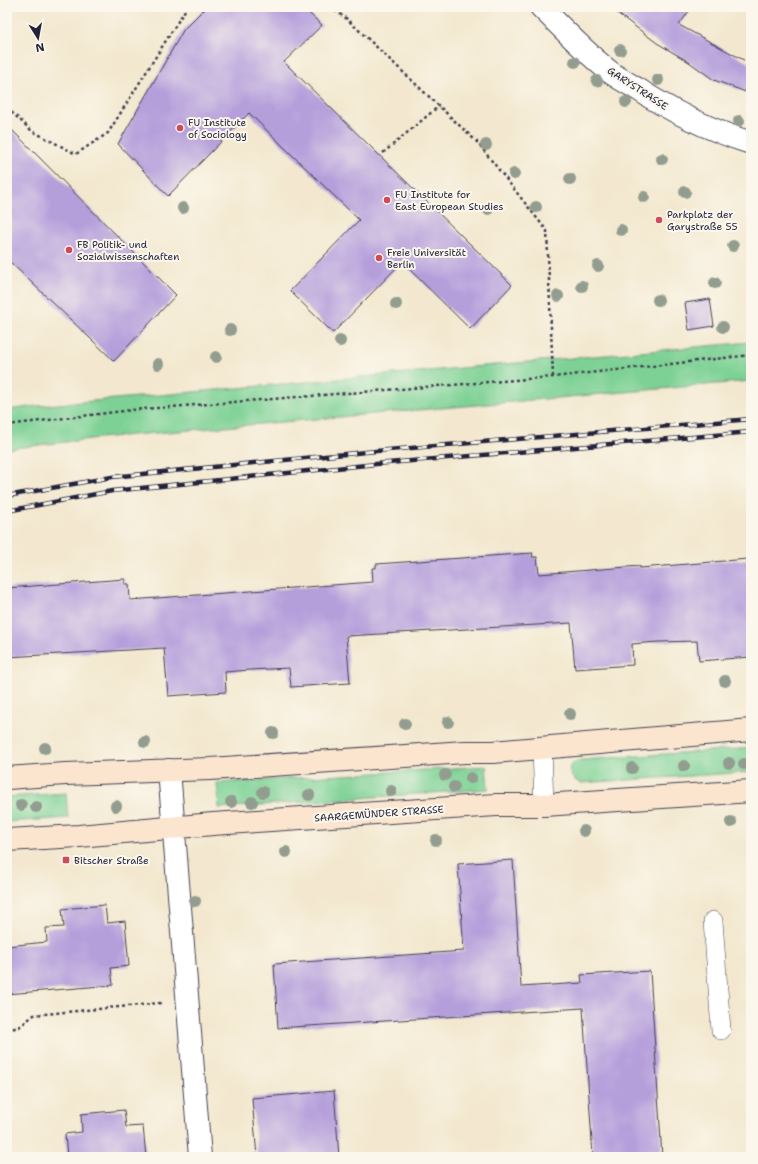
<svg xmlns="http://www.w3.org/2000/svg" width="758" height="1164" viewBox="0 0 758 1164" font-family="'Shantell Sans',sans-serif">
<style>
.green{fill:#7dd194;stroke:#507a68}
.building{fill:#b59fdb}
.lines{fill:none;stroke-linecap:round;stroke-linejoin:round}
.service-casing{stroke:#414051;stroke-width:20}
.minor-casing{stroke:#414051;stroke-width:24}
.tertiary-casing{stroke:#414051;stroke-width:24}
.secondary-casing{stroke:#414051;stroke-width:24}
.path{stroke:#414051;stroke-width:2.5;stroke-dasharray:3 3;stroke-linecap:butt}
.service{stroke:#fff;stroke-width:19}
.minor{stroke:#fff;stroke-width:22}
.tertiary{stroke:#fff;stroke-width:22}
.secondary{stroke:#fbe5cf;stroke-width:22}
.rail-casing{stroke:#22223b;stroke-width:4.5}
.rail{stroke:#fbf7ec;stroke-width:3;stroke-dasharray:9;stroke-linecap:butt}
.tree{fill:#929d8f}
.poi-dot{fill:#d1495b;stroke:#fbf7ec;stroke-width:1.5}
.labels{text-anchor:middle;stroke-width:4;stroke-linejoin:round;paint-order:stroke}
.street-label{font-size:10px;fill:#22223b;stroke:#fbf7ec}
.poi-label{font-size:10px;fill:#22223b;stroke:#fbf7ec;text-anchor:start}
</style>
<rect width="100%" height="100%" fill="#fbf7ec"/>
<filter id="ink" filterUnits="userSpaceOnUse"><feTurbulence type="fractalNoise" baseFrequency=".025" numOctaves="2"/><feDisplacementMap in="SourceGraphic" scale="8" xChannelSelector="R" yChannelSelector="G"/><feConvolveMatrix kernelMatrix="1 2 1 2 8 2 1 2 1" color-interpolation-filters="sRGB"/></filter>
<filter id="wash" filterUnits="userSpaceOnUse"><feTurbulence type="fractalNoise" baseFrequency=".012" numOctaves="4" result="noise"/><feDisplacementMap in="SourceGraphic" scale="16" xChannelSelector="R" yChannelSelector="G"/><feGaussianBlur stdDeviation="0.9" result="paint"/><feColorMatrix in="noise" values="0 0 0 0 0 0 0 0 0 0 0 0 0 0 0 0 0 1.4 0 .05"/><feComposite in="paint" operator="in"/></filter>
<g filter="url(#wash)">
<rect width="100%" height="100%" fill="#f3e8cf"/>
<g class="green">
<path d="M 751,342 L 751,381 L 99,438 L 7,449 L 7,410 L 37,406 Z"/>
<path d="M 751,748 L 751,772 L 581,783 C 568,779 564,763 580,760 Z"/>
<path d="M 486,766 L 488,789 L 219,808 L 217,783 Z"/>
<path d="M 66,793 L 68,818 L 7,822 L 7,797 Z"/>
</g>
<g id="blocks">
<g class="building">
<path d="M 206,7 L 302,7 L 322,25 L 284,62 L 512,285 L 470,329 L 402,262 L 333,333 L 290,291 L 359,220 L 249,113 L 168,196 L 118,144 L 184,29 Z"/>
<path d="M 609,7 L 692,7 L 679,25 L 751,64 L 751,94 L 714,80 L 689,62 L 657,43 Z"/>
<path d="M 7,125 L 176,295 L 114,361 L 7,259 Z"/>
<path d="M 710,299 L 714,326 L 689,330 L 685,303 Z"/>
<path d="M 533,553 L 532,557 L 537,557 L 539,574 L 640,566 L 640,568 L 748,559 L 748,563 L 751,563 L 751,657 L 699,661 L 697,641 L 658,642 L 632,644 L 633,665 L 575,669 L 571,623 L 346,636 L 350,683 L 291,687 L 289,668 L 250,670 L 225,672 L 226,692 L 168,696 L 164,648 L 7,657 L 7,588 L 125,579 L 125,584 L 129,584 L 130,600 L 373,582 L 372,568 L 376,568 L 376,564 Z"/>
<path d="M 513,860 L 521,987 L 582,983 L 581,975 L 650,971 L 662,1157 L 593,1157 L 583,1008 L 278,1028 L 274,964 L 464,951 L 458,864 Z"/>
<path d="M 105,905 L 107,923 L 125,921 L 129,966 L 111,968 L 113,985 L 7,994 L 7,946 L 47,942 L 46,928 L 64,927 L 62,909 Z"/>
<path d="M 334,1091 L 339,1157 L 257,1157 L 252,1098 Z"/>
<path d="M 124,1110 L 126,1127 L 143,1126 L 146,1157 L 67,1157 L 65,1134 L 82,1132 L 81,1114 Z"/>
</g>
</g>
</g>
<g filter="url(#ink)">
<use href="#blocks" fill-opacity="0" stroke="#414051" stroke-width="1"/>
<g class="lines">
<defs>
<g id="service">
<path d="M 542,748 L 544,805"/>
<path d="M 713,921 L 721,1030"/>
</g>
<path id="minor" d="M 169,770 L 200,1157"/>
<path id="tertiary" d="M 541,7 C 562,28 587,54 610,72 C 618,78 627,83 636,88 C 672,112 710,130 751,143"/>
<g id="secondary">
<path d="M 7,778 L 65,774 L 210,769 L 465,752 L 493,752 L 751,730"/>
<path d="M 7,840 L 79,836 L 213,824 L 496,805 L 544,805 L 751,791"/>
</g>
</defs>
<use href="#service" class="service-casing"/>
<use href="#minor" class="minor-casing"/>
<use href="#tertiary" class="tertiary-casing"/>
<use href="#secondary" class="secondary-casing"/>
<g class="path">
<path d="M 330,7 L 347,19 L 477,142 L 547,231 L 553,377"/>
<path d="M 7,108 L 32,131 L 76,154 L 108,133 L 187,7"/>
<path d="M 383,153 L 439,106"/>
<path d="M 7,425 L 132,410 L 553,377 L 751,355"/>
<path d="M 7,1030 L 19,1027 L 34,1015 L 161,1003"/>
</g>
<use href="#service" class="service"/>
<use href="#minor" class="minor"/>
<use href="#tertiary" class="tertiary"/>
<use href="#secondary" class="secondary"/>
<defs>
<g id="rail">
<path d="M 7,496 L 112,477 L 376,451 L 751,419"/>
<path d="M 7,511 L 112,491 L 376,464 L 751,432"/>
</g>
</defs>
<use href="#rail" class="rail-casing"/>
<use href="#rail" class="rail"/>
</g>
<g class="tree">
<circle cx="620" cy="50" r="6"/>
<circle cx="575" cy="62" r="6"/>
<circle cx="658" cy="80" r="6"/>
<circle cx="597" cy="81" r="6"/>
<circle cx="626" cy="102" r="6"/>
<circle cx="739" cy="121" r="6"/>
<circle cx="486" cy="145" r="6"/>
<circle cx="662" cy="159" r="6"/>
<circle cx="514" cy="174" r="6"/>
<circle cx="570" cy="179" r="6"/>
<circle cx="685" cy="192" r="6"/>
<circle cx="644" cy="197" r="6"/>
<circle cx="536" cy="207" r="6"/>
<circle cx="183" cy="208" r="6"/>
<circle cx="488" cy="209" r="6"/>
<circle cx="621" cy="230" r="6"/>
<circle cx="733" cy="246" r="6"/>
<circle cx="598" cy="266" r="6"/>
<circle cx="715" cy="283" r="6"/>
<circle cx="582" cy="286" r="6"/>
<circle cx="558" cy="296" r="6"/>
<circle cx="658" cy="300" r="6"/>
<circle cx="396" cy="304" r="6"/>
<circle cx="723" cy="327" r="6"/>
<circle cx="230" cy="330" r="6"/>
<circle cx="340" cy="341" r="6"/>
<circle cx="216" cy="357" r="6"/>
<circle cx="158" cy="364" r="6"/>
<circle cx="725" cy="681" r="6"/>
<circle cx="570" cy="714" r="6"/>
<circle cx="448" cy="722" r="6"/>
<circle cx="405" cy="724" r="6"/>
<circle cx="273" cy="733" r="6"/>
<circle cx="145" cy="742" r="6"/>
<circle cx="45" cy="748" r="6"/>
<circle cx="729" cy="763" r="6"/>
<circle cx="744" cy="764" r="6"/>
<circle cx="684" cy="766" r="6"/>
<circle cx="632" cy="768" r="6"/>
<circle cx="445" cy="775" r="6"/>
<circle cx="471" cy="778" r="6"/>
<circle cx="454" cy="787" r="6"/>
<circle cx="391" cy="791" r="6"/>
<circle cx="263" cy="792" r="6"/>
<circle cx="309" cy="795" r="6"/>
<circle cx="231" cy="802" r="6"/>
<circle cx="252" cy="802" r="6"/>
<circle cx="21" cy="805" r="6"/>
<circle cx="116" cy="806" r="6"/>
<circle cx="36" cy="807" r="6"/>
<circle cx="731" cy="822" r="6"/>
<circle cx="584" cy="831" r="6"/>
<circle cx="436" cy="840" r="6"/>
<circle cx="286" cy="852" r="6"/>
<circle cx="195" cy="901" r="6"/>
</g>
</g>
<g class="poi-dot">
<circle cx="180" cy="128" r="4"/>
<circle cx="387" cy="200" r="4"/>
<circle cx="659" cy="220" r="4"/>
<circle cx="69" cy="250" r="4"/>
<circle cx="379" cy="258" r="4"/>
<rect x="62" y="856" width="8" height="8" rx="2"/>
</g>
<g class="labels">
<g class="street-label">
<text transform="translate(638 88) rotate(33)" y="4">GARYSTRASSE</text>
<text transform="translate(379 813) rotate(-4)" y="4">SAARGEMÜNDER STRASSE</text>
</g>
<g class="poi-label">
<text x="188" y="126">FU Institute<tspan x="188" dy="12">of Sociology</tspan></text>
<text x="395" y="198">FU Institute for<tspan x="395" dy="12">East European Studies</tspan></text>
<text x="667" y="218">Parkplatz der<tspan x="667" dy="12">Garystraße 55</tspan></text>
<text x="77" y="248">FB Politik- und<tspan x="77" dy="12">Sozialwissenschaften</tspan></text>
<text x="387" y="256">Freie Universität<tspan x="387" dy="12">Berlin</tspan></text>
<text x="74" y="864">Bitscher Straße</text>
</g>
</g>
<rect width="758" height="1164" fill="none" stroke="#fbf7ec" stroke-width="24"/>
<g transform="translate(38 38) rotate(169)" stroke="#fbf7ec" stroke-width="3" paint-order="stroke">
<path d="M0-3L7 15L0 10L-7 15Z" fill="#22223b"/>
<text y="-6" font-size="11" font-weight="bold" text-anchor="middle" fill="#22223b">N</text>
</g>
</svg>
